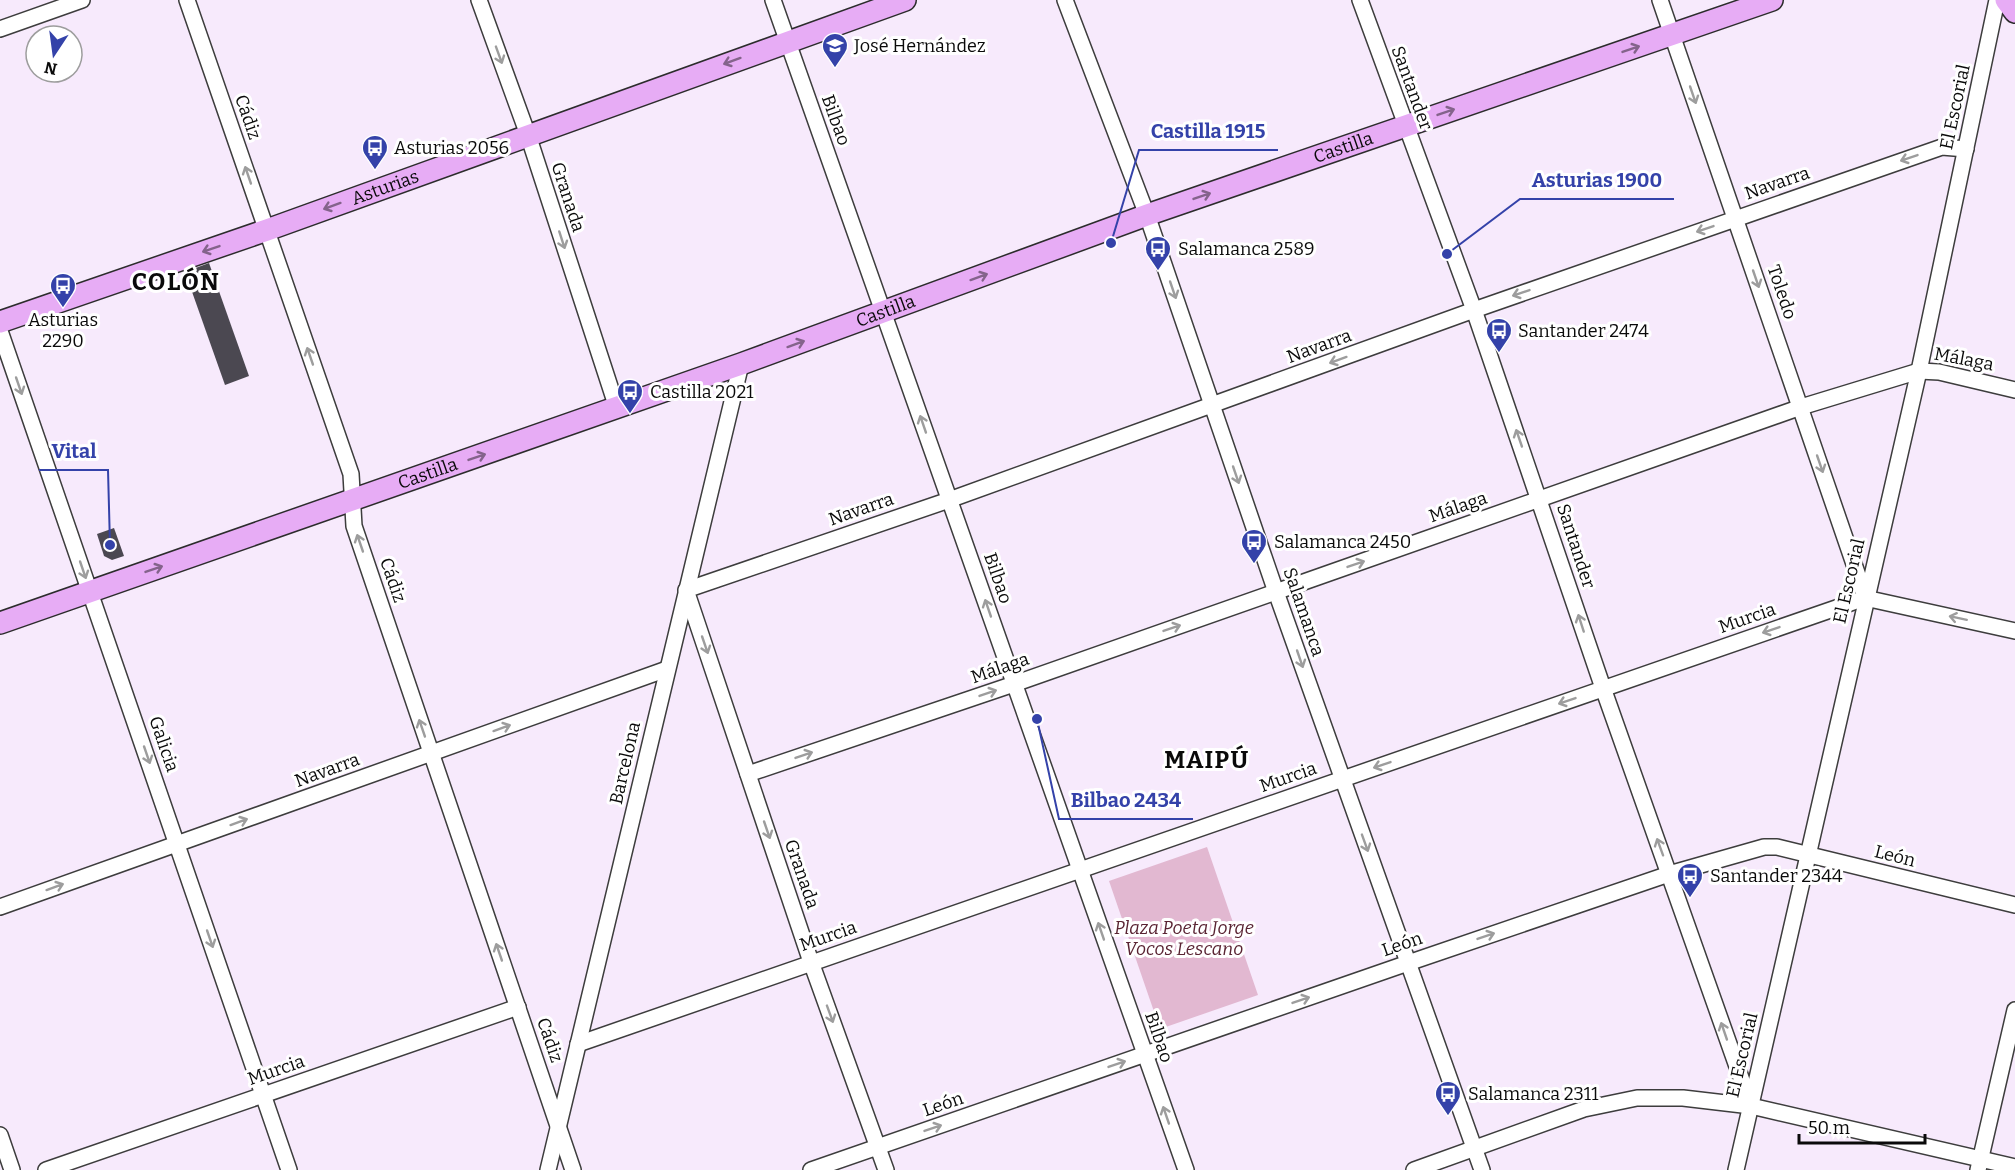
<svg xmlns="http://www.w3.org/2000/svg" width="2015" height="1170" viewBox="0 0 2015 1170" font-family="Bitter,serif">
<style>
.green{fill:#e2b8d1}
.building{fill:#4b4851}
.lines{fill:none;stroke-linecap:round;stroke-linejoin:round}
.street-casing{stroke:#3d3d3d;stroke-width:18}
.secondary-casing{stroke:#2c2c2c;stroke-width:24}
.street{stroke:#fff;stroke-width:15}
.secondary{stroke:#e7acf5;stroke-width:21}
.oneway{stroke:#84638b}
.oneway2{stroke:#9d9d9d}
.labels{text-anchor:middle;stroke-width:6;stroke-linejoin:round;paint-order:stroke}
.poi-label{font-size:18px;fill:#0a0a0a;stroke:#fff;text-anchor:start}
.street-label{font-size:18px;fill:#0a0a0a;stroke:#fff}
.park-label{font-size:18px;font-style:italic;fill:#592332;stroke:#fff}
.district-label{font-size:24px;font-weight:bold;letter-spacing:1.5px;fill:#0a0a0a;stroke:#fff}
.leader{fill:none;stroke:#3442a9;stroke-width:2}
.callout-dot{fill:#3442a9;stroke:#fff;stroke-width:2}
.callout-label{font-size:20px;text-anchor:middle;font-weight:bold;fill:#3442a9;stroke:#fff;stroke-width:6;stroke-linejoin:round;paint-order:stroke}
</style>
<rect width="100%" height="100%" fill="#f7eafc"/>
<path class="green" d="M 1207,847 L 1258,995 L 1160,1029 L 1109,881 Z"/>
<g class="building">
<path d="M 209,263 L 249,376 L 225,385 L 185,272 Z"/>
<path d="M 114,528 L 124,556 L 112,560 L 104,556 L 97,534 Z"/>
</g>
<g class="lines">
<defs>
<g id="street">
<path d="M 187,0 L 351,474 L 354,526 L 573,1170"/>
<path d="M 479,0 L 528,135 L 617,408"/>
<path d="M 773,0 L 1186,1170"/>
<path d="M 1065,0 L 1147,215 L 1276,592 L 1482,1170"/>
<path d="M 1360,0 L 1474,310 L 1603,688 L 1751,1106"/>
<path d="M 1660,0 L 1865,596"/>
<path d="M 0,29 L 82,0"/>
<path d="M 0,331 L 289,1170"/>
<path d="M 748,774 L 1014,684 L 1801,407 L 1919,371 L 1939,372 L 2015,390"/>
<path d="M 0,907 L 667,669"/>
<path d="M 578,1044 L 1865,598 L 2015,631"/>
<path d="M 0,1135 L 12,1170"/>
<path d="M 46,1170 L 518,1007"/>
<path d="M 548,1170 L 741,364"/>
<path d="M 811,1170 L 1408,963 L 1669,874 L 1764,847 L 1777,847 L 2015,905"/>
<path d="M 886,1170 L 811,962 L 686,590 L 949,500 L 1474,310 L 1942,147 L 1966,149"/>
<path d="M 1414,1170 L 1584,1109 L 1637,1098 L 1683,1098 L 1751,1106 L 2015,1167"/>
<path d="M 1736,1170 L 1919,371 L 1997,0"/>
<path d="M 1978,1170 L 2015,1010"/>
</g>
<g id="secondary">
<path d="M 2006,0 L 2015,12"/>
<path id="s1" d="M 0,322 L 267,230 L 905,0"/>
<path id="s2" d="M 0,623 L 741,364 L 1147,215 L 1772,0"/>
</g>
</defs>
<use href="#street" class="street-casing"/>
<use href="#secondary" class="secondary-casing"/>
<use href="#street" class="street"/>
<use href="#secondary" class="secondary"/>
</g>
<defs><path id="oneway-shaft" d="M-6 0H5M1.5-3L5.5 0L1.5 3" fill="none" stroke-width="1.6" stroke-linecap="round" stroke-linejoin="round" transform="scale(1.5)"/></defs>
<g class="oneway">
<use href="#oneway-shaft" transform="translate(1631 49) rotate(-19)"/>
<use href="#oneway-shaft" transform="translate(732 61) rotate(160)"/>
<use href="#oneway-shaft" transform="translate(1446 112) rotate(-19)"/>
<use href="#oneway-shaft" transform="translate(1202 196) rotate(-19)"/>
<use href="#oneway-shaft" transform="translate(332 206) rotate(160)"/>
<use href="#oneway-shaft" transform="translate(211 249) rotate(161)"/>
<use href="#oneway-shaft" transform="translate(979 277) rotate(-20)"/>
<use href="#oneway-shaft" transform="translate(796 344) rotate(-20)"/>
<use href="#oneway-shaft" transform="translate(477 457) rotate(-19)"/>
<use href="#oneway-shaft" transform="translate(154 569) rotate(-19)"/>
</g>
<g class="oneway2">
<use href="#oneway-shaft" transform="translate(499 55) rotate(70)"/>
<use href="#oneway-shaft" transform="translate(1693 95) rotate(71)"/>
<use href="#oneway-shaft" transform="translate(1909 158) rotate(161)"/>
<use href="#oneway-shaft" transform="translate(248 175) rotate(-109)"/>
<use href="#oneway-shaft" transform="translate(1705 229) rotate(161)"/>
<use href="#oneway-shaft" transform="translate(562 240) rotate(72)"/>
<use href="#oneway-shaft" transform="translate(1756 279) rotate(71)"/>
<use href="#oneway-shaft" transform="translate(1173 290) rotate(71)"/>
<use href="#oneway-shaft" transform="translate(1521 293) rotate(161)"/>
<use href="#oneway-shaft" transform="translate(310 356) rotate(-109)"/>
<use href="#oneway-shaft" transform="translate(1338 360) rotate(160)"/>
<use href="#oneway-shaft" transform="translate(19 386) rotate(71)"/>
<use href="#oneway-shaft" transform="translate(923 424) rotate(-109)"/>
<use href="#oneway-shaft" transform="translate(1519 438) rotate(-109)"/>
<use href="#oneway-shaft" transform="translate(1820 464) rotate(71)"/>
<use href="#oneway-shaft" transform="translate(1236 475) rotate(71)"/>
<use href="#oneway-shaft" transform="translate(360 543) rotate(-109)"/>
<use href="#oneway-shaft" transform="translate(1356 564) rotate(-19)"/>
<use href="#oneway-shaft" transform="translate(83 570) rotate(71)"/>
<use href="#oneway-shaft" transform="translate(988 608) rotate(-109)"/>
<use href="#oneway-shaft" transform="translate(1958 618) rotate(-168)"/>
<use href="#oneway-shaft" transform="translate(1581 623) rotate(-108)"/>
<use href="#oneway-shaft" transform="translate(1172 628) rotate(-19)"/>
<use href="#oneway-shaft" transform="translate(1771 630) rotate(161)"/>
<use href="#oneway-shaft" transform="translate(705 645) rotate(71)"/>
<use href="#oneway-shaft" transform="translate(1300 659) rotate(71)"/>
<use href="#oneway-shaft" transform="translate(988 693) rotate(-19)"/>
<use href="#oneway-shaft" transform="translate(1567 701) rotate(161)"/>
<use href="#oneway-shaft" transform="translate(422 728) rotate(-109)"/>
<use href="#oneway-shaft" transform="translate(502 728) rotate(-20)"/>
<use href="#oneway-shaft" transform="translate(147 755) rotate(71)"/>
<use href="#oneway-shaft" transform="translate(804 755) rotate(-19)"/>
<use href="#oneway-shaft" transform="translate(1382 765) rotate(161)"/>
<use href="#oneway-shaft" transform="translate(239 822) rotate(-20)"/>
<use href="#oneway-shaft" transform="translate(767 830) rotate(71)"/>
<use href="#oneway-shaft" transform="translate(1365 843) rotate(70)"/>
<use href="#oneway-shaft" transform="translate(1660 847) rotate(-110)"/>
<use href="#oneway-shaft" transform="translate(55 887) rotate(-20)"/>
<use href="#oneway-shaft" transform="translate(1101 931) rotate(-109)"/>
<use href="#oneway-shaft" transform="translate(1486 936) rotate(-19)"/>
<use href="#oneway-shaft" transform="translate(210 939) rotate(71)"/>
<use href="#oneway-shaft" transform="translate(499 952) rotate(-109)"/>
<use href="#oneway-shaft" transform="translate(1301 1000) rotate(-19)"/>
<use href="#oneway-shaft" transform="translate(830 1014) rotate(70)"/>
<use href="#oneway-shaft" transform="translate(1724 1031) rotate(-109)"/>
<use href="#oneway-shaft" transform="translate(1117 1064) rotate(-19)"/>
<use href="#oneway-shaft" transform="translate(1166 1115) rotate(-109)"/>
<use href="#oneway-shaft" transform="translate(933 1128) rotate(-19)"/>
</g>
<defs>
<symbol id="school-pin" viewBox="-11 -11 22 30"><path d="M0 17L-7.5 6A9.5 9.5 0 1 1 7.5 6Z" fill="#3442a9" stroke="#fff"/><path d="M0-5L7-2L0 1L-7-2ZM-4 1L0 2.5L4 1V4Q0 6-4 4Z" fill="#fff"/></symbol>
<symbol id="bus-pin" viewBox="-11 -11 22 30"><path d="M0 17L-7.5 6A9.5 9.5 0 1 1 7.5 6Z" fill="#3442a9" stroke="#fff"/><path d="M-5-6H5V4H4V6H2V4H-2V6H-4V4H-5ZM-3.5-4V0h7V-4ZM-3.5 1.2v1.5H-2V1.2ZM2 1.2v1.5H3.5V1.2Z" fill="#fff"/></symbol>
</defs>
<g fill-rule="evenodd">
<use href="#school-pin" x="820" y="31" width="30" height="40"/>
<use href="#bus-pin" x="360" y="133" width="30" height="40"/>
<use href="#bus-pin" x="1143" y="234" width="30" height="40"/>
<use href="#bus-pin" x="48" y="271" width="30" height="40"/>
<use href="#bus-pin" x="1484" y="316" width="30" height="40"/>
<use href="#bus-pin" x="615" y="377" width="30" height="40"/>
<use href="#bus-pin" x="1239" y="527" width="30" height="40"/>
<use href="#bus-pin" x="1675" y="861" width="30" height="40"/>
<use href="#bus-pin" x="1433" y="1079" width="30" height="40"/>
</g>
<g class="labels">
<g class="poi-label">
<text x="854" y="52">José Hernández</text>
<text x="394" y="154">Asturias 2056</text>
<text x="1178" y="255">Salamanca 2589</text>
<text x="63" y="326" text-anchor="middle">Asturias<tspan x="63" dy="21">2290</tspan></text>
<text x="1518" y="337">Santander 2474</text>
<text x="650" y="398">Castilla 2021</text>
<text x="1274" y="548">Salamanca 2450</text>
<text x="1710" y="882">Santander 2344</text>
<text x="1468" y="1100">Salamanca 2311</text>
</g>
<g class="street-label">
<text transform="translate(1412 88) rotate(70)" y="6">Santander</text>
<text transform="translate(1955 107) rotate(-78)" y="6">El Escorial</text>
<text transform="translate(248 117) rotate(71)" y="6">Cádiz</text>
<text transform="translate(836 120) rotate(70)" y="6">Bilbao</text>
<text dy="6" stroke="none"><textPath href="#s2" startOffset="1425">Castilla</textPath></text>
<text transform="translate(1777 183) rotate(-19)" y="6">Navarra</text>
<text dy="6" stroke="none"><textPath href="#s1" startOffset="408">Asturias</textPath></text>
<text transform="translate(568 197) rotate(72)" y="6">Granada</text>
<text transform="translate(1782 292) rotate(71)" y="6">Toledo</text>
<text dy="6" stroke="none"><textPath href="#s2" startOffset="939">Castilla</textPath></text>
<text transform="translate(1319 346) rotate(-20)" y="6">Navarra</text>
<text transform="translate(1964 359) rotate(11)" y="6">Málaga</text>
<text dy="6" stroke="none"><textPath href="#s2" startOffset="453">Castilla</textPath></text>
<text transform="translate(1458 507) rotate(-19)" y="6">Málaga</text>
<text transform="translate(861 509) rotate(-19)" y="6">Navarra</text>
<text transform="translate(1576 546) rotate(72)" y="6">Santander</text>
<text transform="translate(998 578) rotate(71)" y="6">Bilbao</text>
<text transform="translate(393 580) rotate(71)" y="6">Cádiz</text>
<text transform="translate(1849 581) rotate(-77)" y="6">El Escorial</text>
<text transform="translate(1304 612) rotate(71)" y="6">Salamanca</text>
<text transform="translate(1747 618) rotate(-19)" y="6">Murcia</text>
<text transform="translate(1000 668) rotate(-19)" y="6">Málaga</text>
<text transform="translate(164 744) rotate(71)" y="6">Galicia</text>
<text transform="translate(625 763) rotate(-77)" y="6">Barcelona</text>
<text transform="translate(327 770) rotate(-20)" y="6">Navarra</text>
<text transform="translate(1288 777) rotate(-19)" y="6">Murcia</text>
<text transform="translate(1895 856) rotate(14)" y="6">León</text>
<text transform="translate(802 874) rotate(71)" y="6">Granada</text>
<text transform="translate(828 936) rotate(-19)" y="6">Murcia</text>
<text transform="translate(1402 944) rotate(-19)" y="6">León</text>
<text transform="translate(1159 1037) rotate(71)" y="6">Bilbao</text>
<text transform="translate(550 1040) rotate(71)" y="6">Cádiz</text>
<text transform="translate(1742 1055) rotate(-77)" y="6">El Escorial</text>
<text transform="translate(276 1070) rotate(-19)" y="6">Murcia</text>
<text transform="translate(943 1104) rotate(-19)" y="6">León</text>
</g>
<g class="park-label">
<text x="1184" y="934">Plaza Poeta Jorge<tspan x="1184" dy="21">Vocos Lescano</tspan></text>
</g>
<g class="district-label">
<text x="176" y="290">COLÓN</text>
<text x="1207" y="768">MAIPÚ</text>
</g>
</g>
<path class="leader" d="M1111 243L1139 150H1278M1447 254L1520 199H1674M110 545L108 470H39M1037 719L1059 819H1193"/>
<g class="callout-dot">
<circle cx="1111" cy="243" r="6"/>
<circle cx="1447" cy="254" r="6"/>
<circle cx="110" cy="545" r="6"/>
<circle cx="1037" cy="719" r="6"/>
</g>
<g class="callout-label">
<text x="1208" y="138">Castilla 1915</text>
<text x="1597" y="187">Asturias 1900</text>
<text x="74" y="458">Vital</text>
<text x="1126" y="807">Bilbao 2434</text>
</g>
<g transform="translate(54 54) rotate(193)"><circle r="28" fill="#ffffff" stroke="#9d9d9d" stroke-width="1.5"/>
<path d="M0-4.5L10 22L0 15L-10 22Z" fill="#3442a9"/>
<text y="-9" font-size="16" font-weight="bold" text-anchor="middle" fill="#0a0a0a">N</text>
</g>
<path d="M1799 1134v9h126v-9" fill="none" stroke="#0a0a0a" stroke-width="3"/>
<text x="1808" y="1134" font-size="18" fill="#0a0a0a" stroke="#ffffff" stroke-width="4.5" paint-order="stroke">50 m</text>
</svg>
